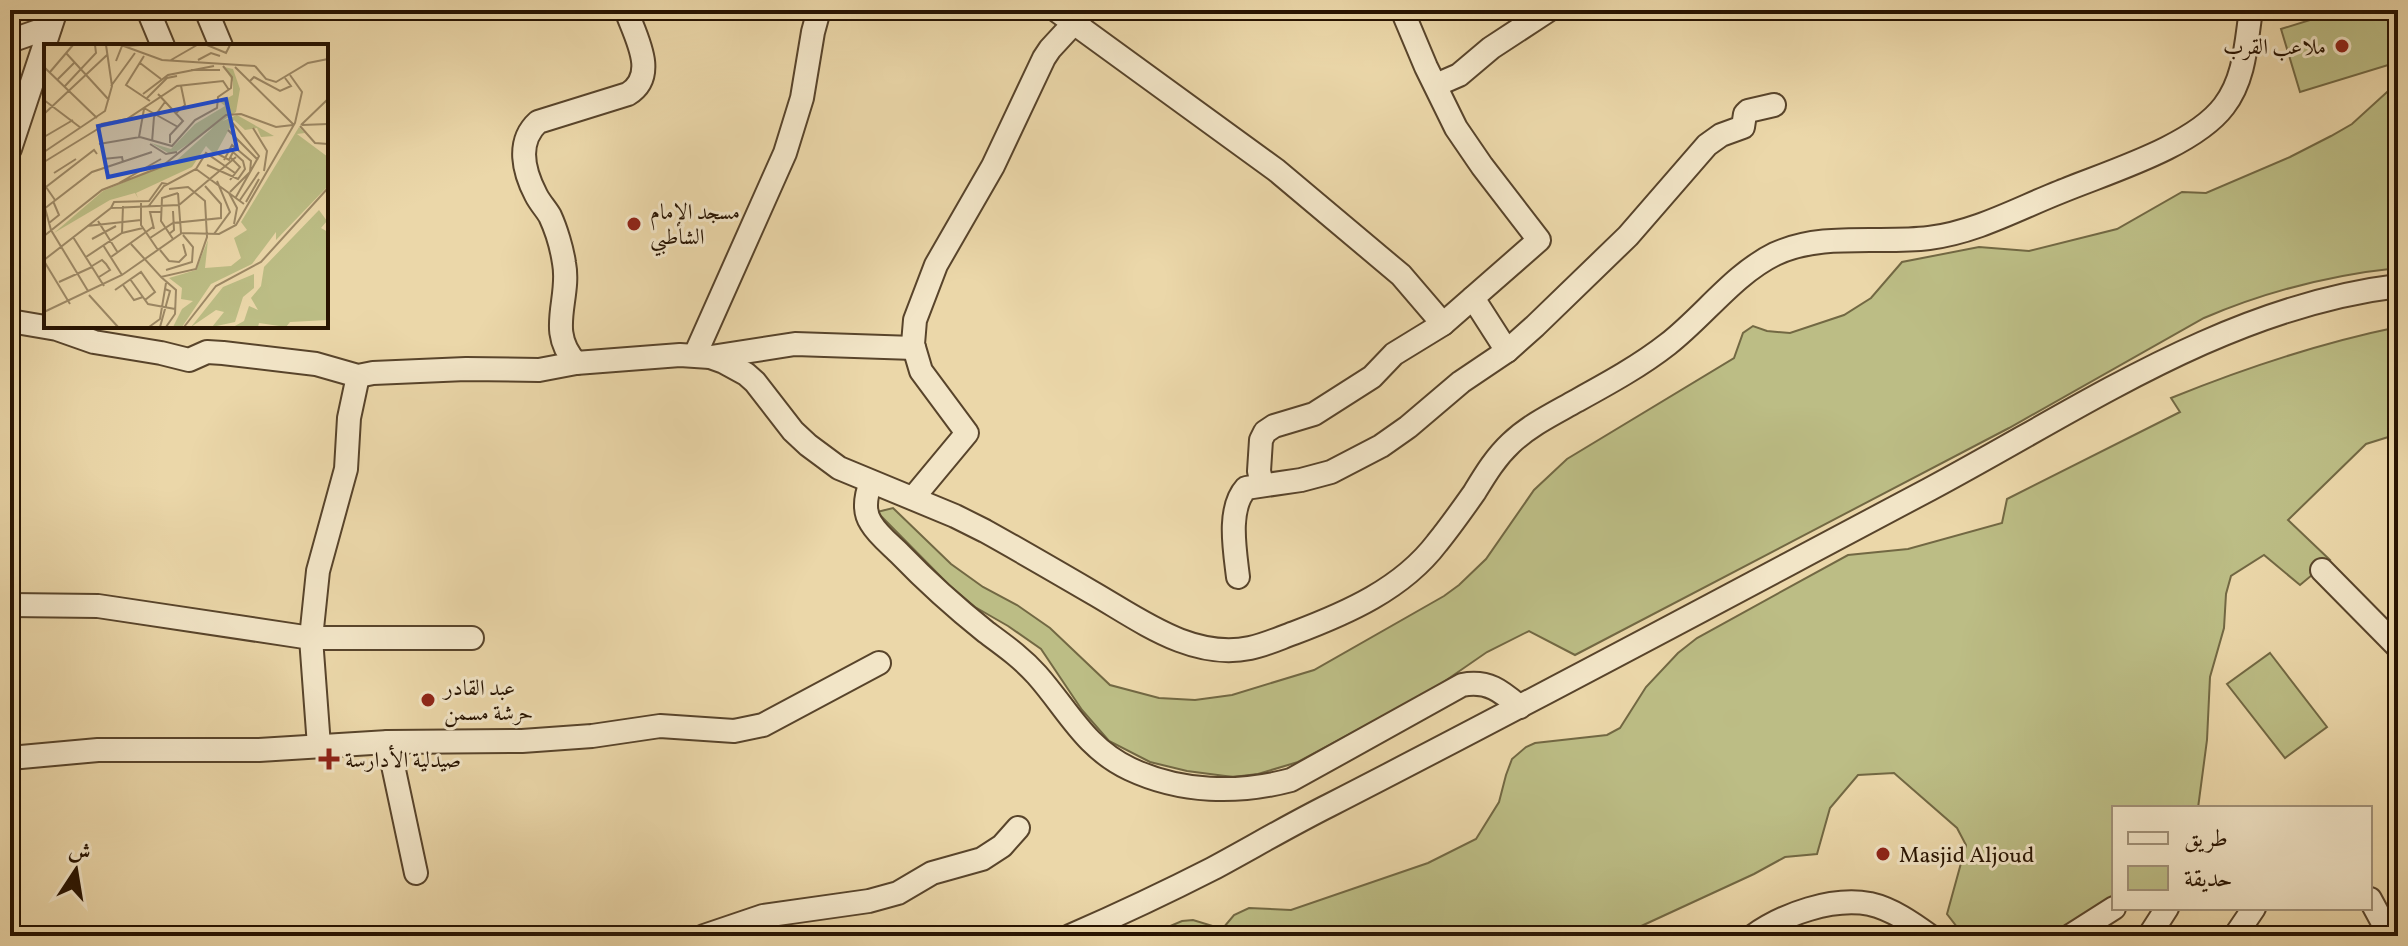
<svg xmlns="http://www.w3.org/2000/svg" width="2408" height="946" viewBox="0 0 2408 946" font-family="Vollkorn,Amiri,serif">
<style>
.green{fill:#bcbd85;stroke:#726843;stroke-width:2}
.lines{fill:none;stroke-linecap:round;stroke-linejoin:round}
.minor-casing{stroke:#58442b;stroke-width:26}
.minor{stroke:#f2e5c7;stroke-width:22}
.poi-dot{fill:#8f2418;stroke:#f2e5c7;stroke-width:3}
.labels{text-anchor:middle;stroke-width:6;stroke-linejoin:round;paint-order:stroke}
.poi-label{font-size:22px;fill:#271301;stroke:#f2e5c7;text-anchor:start}
.inset-road{fill:none;stroke:#9d8966;stroke-width:2}
.view{fill:#1d4ed8;fill-opacity:0.15;stroke:#1d4ed8;stroke-width:4}
.inset-edge{fill:none;stroke:#271301;stroke-width:4}
</style>
<rect width="100%" height="100%" fill="#ebd7a9"/>
<filter id="stains"><feTurbulence type="fractalNoise" baseFrequency=".0025" numOctaves="4"/><feColorMatrix values="0 0 0 0 .2 0 0 0 0 .09 0 0 0 0 .02 0 0 0 .5 -.17"/></filter>
<radialGradient id="worn" r=".72"><stop offset=".6" stop-color="#630" stop-opacity="0"/><stop offset="1" stop-color="#630" stop-opacity=".3"/></radialGradient>
<g class="green">
<path d="M 2342,10 L 2392,10 L 2398,29 L 2398,62 L 2300,92 L 2281,29 Z"/>
<path d="M 2398,82 L 2398,268 C 2330,275 2267,291 2204,318 L 2009,428 L 1575,655 L 1529,631 L 1487,652 L 1432,690 L 1298,762 L 1258,774 L 1233,777 L 1187,771 L 1150,762 L 1109,741 L 1082,710 L 1041,649 L 1008,626 L 975,607 L 949,585 L 877,512 L 893,508 L 951,564 L 983,587 L 1017,605 L 1050,628 L 1110,685 L 1159,698 L 1195,700 L 1232,695 L 1314,670 L 1444,596 L 1459,585 L 1486,559 L 1534,490 L 1567,459 L 1734,358 L 1743,333 L 1753,326 L 1767,331 L 1790,333 L 1844,315 L 1871,298 L 1902,262 L 1979,247 L 2029,251 L 2117,229 L 2182,192 L 2206,193 L 2290,157 L 2331,136 L 2352,124 Z"/>
<path d="M 2398,327 L 2398,434 L 2366,444 L 2288,520 L 2330,560 L 2300,585 L 2264,555 L 2231,576 L 2226,594 L 2224,628 L 2210,677 L 2207,740 L 2198,808 L 2114,808 L 2114,897 L 2054,936 L 1964,936 L 1947,914 L 1966,845 L 1957,828 L 1894,773 L 1858,775 L 1830,808 L 1817,854 L 1785,857 L 1754,874 L 1637,928 L 1625,936 L 1147,936 L 1182,921 L 1193,920 L 1219,928 L 1224,927 L 1234,915 L 1249,908 L 1291,910 L 1428,863 L 1476,839 L 1499,802 L 1506,775 L 1512,759 L 1526,747 L 1535,743 L 1607,735 L 1620,728 L 1646,687 L 1678,653 L 1697,638 L 1848,555 L 1908,549 L 2002,523 L 2007,499 L 2180,412 L 2171,398 C 2245,368 2320,343 2398,327 Z"/>
<path d="M 2270,653 L 2327,727 L 2285,758 L 2227,684 Z"/>
</g>
<g class="lines">
<defs>
<g id="minor">
<path d="M 148,10 L 163,46"/>
<path d="M 206,10 L 221,46"/>
<path d="M 1056,10 L 1276,170 L 1401,275 L 1443,324"/>
<path d="M 10,41 L 50,27"/>
<path d="M 1436,85 L 1459,75 L 1491,48 L 1549,10"/>
<path d="M 10,149 L 56,10"/>
<path d="M 1473,298 L 1507,351"/>
<path d="M 10,321 L 57,329 L 94,342 L 161,353 L 189,360 L 207,352 L 223,353 L 316,364 L 358,376 L 373,373 L 466,369 L 539,370 L 576,363 L 680,355 L 710,357 L 724,362 L 746,374 L 755,382 L 793,431 L 808,445 L 839,468 L 955,516 L 985,531 C 1021,551 1057,572 1093,593 C 1140,620 1192,660 1250,648 C 1265,645 1280,638 1294,633 C 1347,613 1402,589 1437,543 C 1450,527 1462,510 1474,493 C 1485,475 1495,458 1511,443 C 1530,425 1553,414 1576,401 C 1607,384 1640,366 1668,344 C 1704,316 1734,274 1775,254 C 1822,232 1879,244 1929,238 C 1976,232 2017,209 2060,192 C 2108,172 2193,147 2224,106 C 2245,79 2246,43 2251,10"/>
<path d="M 695,355 L 785,153 L 802,98 L 813,32 L 819,10"/>
<path d="M 711,357 L 795,344 L 914,348"/>
<path d="M 576,363 C 546,331 571,299 564,263 C 562,249 556,229 550,216 C 546,209 540,203 536,195 C 524,172 516,142 538,122 L 628,94 C 659,75 635,36 626,10"/>
<path d="M 358,376 L 349,418 L 346,469 L 318,571 L 311,638 L 472,638"/>
<path d="M 871,482 C 866,495 863,511 871,523 C 878,535 891,545 900,554 C 927,582 956,608 986,632 C 1005,646 1022,658 1037,675 C 1068,710 1085,748 1130,769 C 1181,793 1238,794 1291,780 L 1462,685 C 1488,680 1501,691 1520,707"/>
<path d="M 1262,484 L 1259,471 L 1261,440 L 1265,432 L 1274,426 L 1314,414 L 1372,377 L 1394,354 L 1443,324 L 1539,240 L 1482,166 L 1456,128 L 1426,67 L 1402,10"/>
<path d="M 913,498 L 967,433 L 921,371 L 913,344 L 915,320 L 936,265 L 993,166 L 1044,58 L 1050,49 L 1086,10"/>
<path d="M 2322,570 L 2398,647"/>
<path d="M 1238,577 C 1235,551 1227,509 1246,488 L 1301,480 L 1331,472 L 1381,446 L 1408,427 L 1461,382 L 1507,351 L 1535,326 L 1628,236 L 1707,145 L 1721,135 L 1743,127 L 1745,114 L 1748,111 L 1774,105"/>
<path d="M 10,605 L 98,606 L 311,638 L 319,746"/>
<path d="M 388,742 L 416,873"/>
<path d="M 10,758 L 98,750 L 259,750 L 388,742 L 522,741 L 592,736 L 660,726 L 734,731 L 763,725 L 879,663"/>
<path d="M 2370,899 L 2390,936"/>
<path d="M 704,936 L 763,916 L 869,901 L 898,893 L 932,873 L 982,859 L 1002,846 L 1018,828"/>
<path d="M 1070,936 C 1118,915 1165,893 1212,869 C 1251,848 1290,825 1330,805 C 1531,702 1730,595 1930,489 C 2080,409 2225,307 2398,286"/>
<path d="M 1753,936 C 1784,914 1832,897 1870,904 C 1892,909 1912,923 1930,936"/>
<path d="M 2070,936 L 2114,908"/>
<path d="M 2149,936 L 2167,908"/>
<path d="M 2235,936 L 2254,908"/>
</g>
</defs>
<use href="#minor" class="minor-casing"/>
<use href="#minor" class="minor"/>
</g>
<g class="poi-dot">
<circle cx="2342" cy="46" r="8"/>
<circle cx="634" cy="224" r="8"/>
<circle cx="428" cy="700" r="8"/>
<path d="M325 747h8v8h8v8h-8v8h-8v-8h-8v-8h8z"/>
<circle cx="1883" cy="854" r="8"/>
</g>
<g class="labels">
<g class="poi-label">
<text x="2326" y="54" text-anchor="end">ملاعب القرب</text>
<text x="650" y="219">مسجد الإمام<tspan x="650" dy="25">الشاطبي</tspan></text>
<text x="444" y="695">عبد القادر<tspan x="444" dy="25">حرشة مسمن</tspan></text>
<text x="345" y="767">صيدلية الأدارسة</text>
<text x="1899" y="862">Masjid Aljoud</text>
</g>
</g>
<g transform="translate(44 44)">
<rect width="284" height="284" fill="#ebd7a9"/>
<path d="M 180,23 L 189,25 L 196,45 L 192,68 L 132,108 L 126,110 L 107,99 L 127,105 L 151,80 L 181,62 L 176,58 L 189,51 L 189,38 ZM 193,71 L 230,92 L 217,93 L 213,84 L 201,86 L 190,76 L 171,111 L 162,102 L 148,123 L 92,149 L 94,154 L 91,149 L 66,156 L 10,189 L 59,147 L 133,116 L 174,79 ZM 255,83 L 261,89 L 253,90 L 284,113 L 284,142 L 232,196 L 232,188 L 208,220 L 167,240 L 138,283 L 129,283 L 138,265 L 149,257 L 137,255 L 138,244 L 125,234 L 152,226 L 164,196 L 161,224 L 187,222 L 197,214 L 190,194 L 203,186 L 197,178 ZM 275,166 L 283,177 L 277,184 L 284,188 L 284,276 L 246,278 L 242,283 L 215,279 L 214,283 L 189,283 L 200,277 L 205,262 L 214,266 L 207,254 L 217,242 L 220,223 ZM 210,230 L 210,244 L 199,253 L 191,278 L 168,283 L 180,268 L 172,266 L 147,283 L 179,243 Z" fill="#bcbd85"/>
<path class="inset-road" d="M 77,1 L 118,16 L 211,22M 163,1 L 182,9 L 186,1M 22,9 L 65,56M 100,12 L 82,41 L 106,57M 127,16 L 153,1M 154,16 L 167,9 L 176,12M 72,17 L 78,2 L 96,1M 96,19 L 117,35M 211,22 L 222,35 L 232,38 L 264,19 L 284,15M 0,23 L 53,74M 191,23 L 250,81M 147,26 L 176,26M 6,28 L 29,1M 14,35 L 31,18M 206,37 L 210,33 L 236,47 L 247,42 L 241,34M 21,42 L 52,9 L 51,1M 67,42 L 91,9M 99,50 L 124,31 L 170,22M 114,50 L 139,77 L 126,91 L 126,99M 103,54 L 123,34 L 133,32M 0,56 L 37,84M 100,64 L 134,83M 0,70 L 63,11M 131,70 L 141,61 L 137,42M 188,78 L 215,112 L 192,153M 57,80 L 83,75 L 133,42 L 179,37 L 185,46M 257,81 L 284,55M 258,81 L 284,80M 256,82 L 271,99 L 284,100M 209,84 L 223,107 L 220,127M 184,86 L 214,116M 0,93 L 29,76M 95,93 L 100,65M 108,98 L 110,73 L 121,58M 55,100 L 96,93 L 128,102 L 151,76 L 173,64 L 174,53 L 187,44 L 188,33 L 179,22M 106,100 L 122,110 L 133,108M 0,108 L 61,67 L 68,42 L 62,1M 59,115 L 78,113 L 79,118M 180,116 L 188,101 L 207,117 L 206,128 L 186,148M 0,118 L 57,83M 163,121 L 194,135 L 201,125 L 199,117 L 189,108 L 185,116 L 174,110M 152,125 L 200,160M 10,129 L 32,115M 186,136 L 196,123 L 187,114M 75,139 L 117,115M 134,149 L 137,189M 185,149 L 193,164 L 190,180M 11,156 L 2,143 L 50,106 L 53,110M 196,156 L 215,128M 202,158 L 215,135M 97,159 L 97,181 L 114,206M 104,163 L 120,142 L 152,125 L 162,109 L 191,129M 1,164 L 7,186 L 44,247M 67,164 L 70,158 L 105,157 L 118,139 L 123,140M 0,165 L 48,128 L 108,108M 54,177 L 74,209M 5,179 L 15,171 L 9,157M 43,182 L 97,176M 110,185 L 106,168 L 117,168M 78,189 L 79,162M 125,190 L 130,186 L 129,167M 170,190 L 186,168 L 173,137M 0,192 L 58,146 L 117,123 L 182,71 L 197,70 L 232,83 L 249,81M 29,193 L 60,242M 106,194 L 129,179 L 177,174 L 177,160 L 161,142M 48,195 L 72,182M 129,195 L 117,177 L 118,154 L 134,149M 87,200 L 117,233 L 152,225 L 163,193 L 161,157 L 144,143 L 125,145M 59,201 L 78,231M 116,206 L 125,217 L 135,218 L 142,211 L 139,200M 42,213 L 78,189 L 99,184M 67,213 L 109,183M 0,216 L 67,164 L 135,161 L 192,113M 0,217 L 26,260M 48,222 L 58,216 L 62,220 L 66,226 L 55,233M 122,226 L 148,218 L 149,203 L 139,191M 117,233 L 132,246 L 131,270 L 122,283M 86,235 L 104,260 L 131,265M 15,238 L 48,223M 79,241 L 90,256 L 99,253M 71,246 L 97,228 L 111,248 L 101,256M 45,251 L 74,283M 0,268 L 78,231 L 138,189 L 175,190 L 192,181 L 251,79 L 258,48 L 246,31M 105,283 L 116,275 L 122,239M 116,283 L 126,247 L 121,245M 140,283 L 172,242 L 217,218 L 284,144"/>
<path class="view" d="M 182,55 L 193,105 L 64,133 L 54,82 Z"/>
<rect width="284" height="284" class="inset-edge"/>
</g>
<rect width="2408" height="946" fill="none" stroke="#ebd7a9" stroke-width="40"/>
<rect x="12" y="12" width="2384" height="922" fill="none" stroke="#271301" stroke-width="4"/>
<rect x="20" y="20" width="2368" height="906" fill="none" stroke="#271301" stroke-width="2"/>
<rect x="2112" y="806" width="260" height="104" fill="#f2e5c7" stroke="#a19178" stroke-width="2"/>
<rect x="2128" y="832" width="40" height="12" fill="#f2e5c7" stroke="#a19178" stroke-width="2"/>
<text x="2184" y="846" font-size="24" fill="#271301">طريق</text>
<rect x="2128" y="866" width="40" height="24" fill="#bcbd85" stroke="#a19178" stroke-width="2"/>
<text x="2184" y="886" font-size="24" fill="#271301">حديقة</text>
<g transform="translate(76 870) rotate(12)" stroke="#f2e5c7" stroke-width="6" paint-order="stroke">
<path d="M0-6L14 30L0 20L-14 30Z" fill="#271301"/>
<text y="-12" font-size="22" font-weight="bold" text-anchor="middle" fill="#271301">ش</text>
</g>
<rect width="100%" height="100%" filter="url(#stains)"/>
<rect width="100%" height="100%" fill="url(#worn)"/>
</svg>
